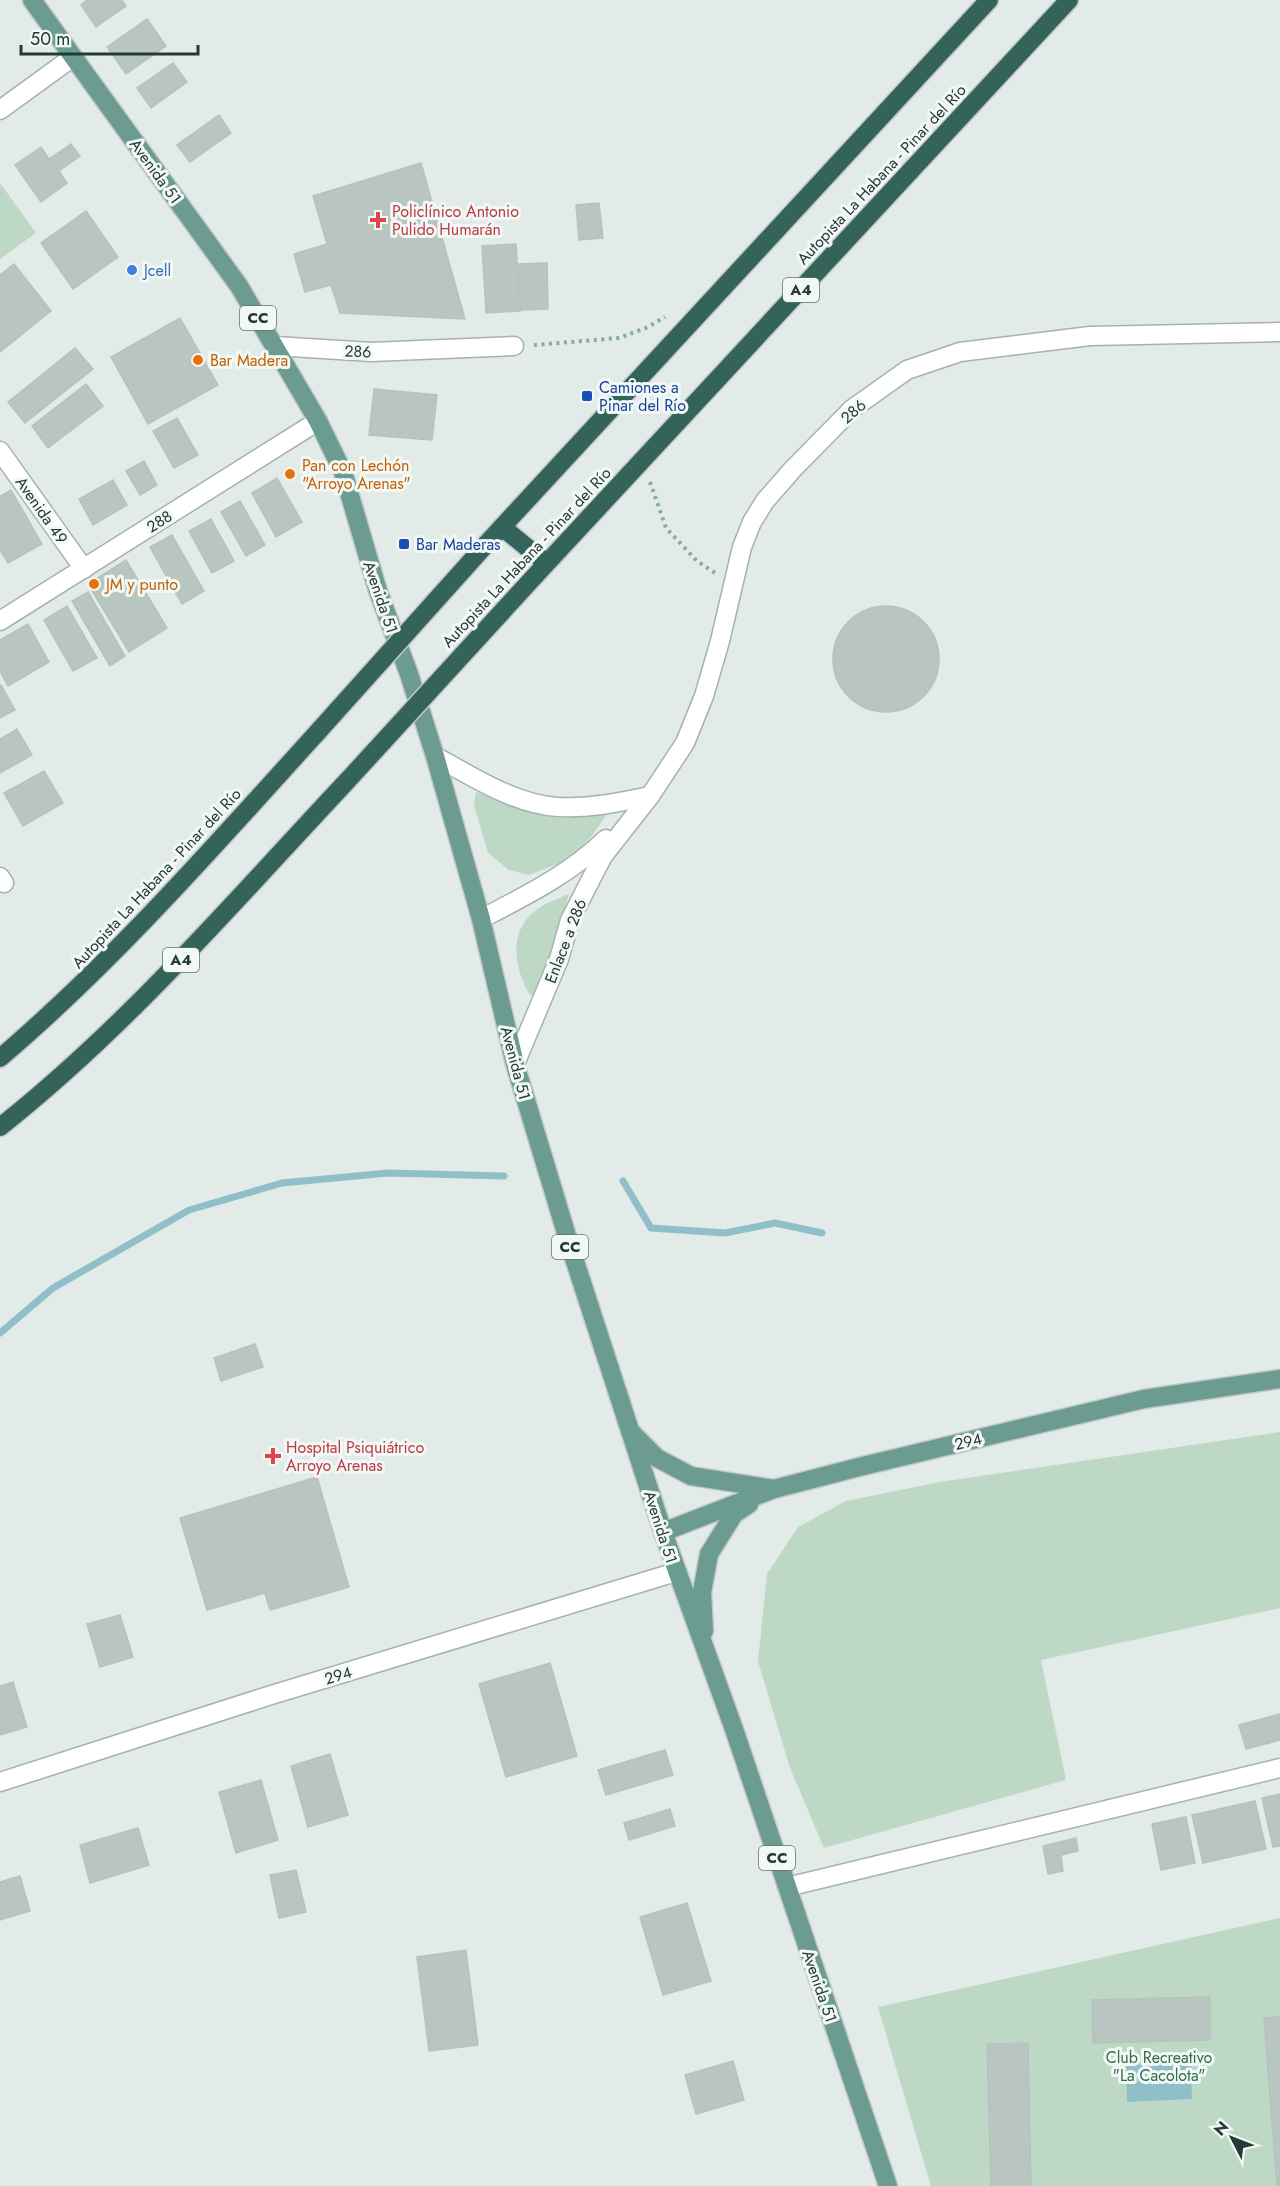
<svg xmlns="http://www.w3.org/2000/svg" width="1280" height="2186" viewBox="0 0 1280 2186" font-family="Jost,sans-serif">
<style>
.green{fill:#bdd9c6}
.water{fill:#90bfca}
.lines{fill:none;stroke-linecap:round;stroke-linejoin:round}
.stream{stroke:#90bfca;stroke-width:7}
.building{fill:#b8c5c0;stroke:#b5c3be;stroke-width:1.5}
.minor-casing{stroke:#a5b2ae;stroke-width:21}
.major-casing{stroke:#c2c8c6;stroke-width:21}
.highway-casing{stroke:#c2c8c6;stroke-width:21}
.path{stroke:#86aba1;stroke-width:4;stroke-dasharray:3 4.5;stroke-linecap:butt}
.minor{stroke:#fff;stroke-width:18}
.major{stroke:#6b9b91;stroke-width:18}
.highway{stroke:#33635b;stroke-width:18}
.highway-bridge-casing{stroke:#c2c8c6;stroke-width:21;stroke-linecap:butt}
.highway-bridge{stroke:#33635b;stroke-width:18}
.health-dot{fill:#e0444e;stroke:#f2f8f5;stroke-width:2}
.shop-dot{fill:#3f7fe0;stroke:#f2f8f5;stroke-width:2}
.food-dot{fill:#e8710a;stroke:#f2f8f5;stroke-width:2}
.transit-dot{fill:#1a4fb4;stroke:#f2f8f5;stroke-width:2}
.labels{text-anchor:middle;stroke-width:6;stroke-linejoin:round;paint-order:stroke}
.shield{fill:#f2f8f5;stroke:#62736f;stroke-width:1.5}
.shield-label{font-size:15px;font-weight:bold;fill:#243a35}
.street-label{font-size:16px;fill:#243a35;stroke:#f2f8f5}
.health-label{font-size:16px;fill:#be3a42;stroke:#f2f8f5;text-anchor:start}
.shop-label{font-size:16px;fill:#366cbe;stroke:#f2f8f5;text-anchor:start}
.food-label{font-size:16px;fill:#c56008;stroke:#f2f8f5;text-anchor:start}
.transit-label{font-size:16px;fill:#164399;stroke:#f2f8f5;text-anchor:start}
.park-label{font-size:16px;fill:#336c4b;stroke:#f2f8f5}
</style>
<rect width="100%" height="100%" fill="#e2ebe7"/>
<g class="green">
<path d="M 0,183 L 36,233 L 0,259 Z"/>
<path d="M 476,792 L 532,814 L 561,818 L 607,814 L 592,836 L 570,859 L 529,875 L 509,870 L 488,853 L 474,805 Z"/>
<path d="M 569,894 L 538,995 L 530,995 C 514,968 508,932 535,911 C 544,903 558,899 569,894 Z"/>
<path d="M 1280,1432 L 1280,1608 L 1041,1660 L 1066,1780 L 824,1848 L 790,1768 L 758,1661 L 767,1574 L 798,1527 L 846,1501 L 940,1482 Z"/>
<path d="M 1280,1918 L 1280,2186 L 931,2186 L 878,2007 Z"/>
</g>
<path class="water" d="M 1191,2062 L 1192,2099 L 1127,2102 L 1126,2065 Z"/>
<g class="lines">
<g class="stream">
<path d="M 623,1181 L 651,1228 L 725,1233 L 775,1223 L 822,1233"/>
<path d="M 0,1333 L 53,1288 L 189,1210 L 282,1183 L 388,1173 L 504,1176"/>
</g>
</g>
<g class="building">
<path d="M 87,0 L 122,0 L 126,6 L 96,27 L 81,5 Z"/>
<path d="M 147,19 L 166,46 L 126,74 L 107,47 Z"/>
<path d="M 173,63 L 187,82 L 151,108 L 137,88 Z"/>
<path d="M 219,115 L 231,133 L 190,162 L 177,145 Z"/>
<path d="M 71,144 L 80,156 L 59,171 L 67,183 L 41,202 L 15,165 L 41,147 L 49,159 Z"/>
<path d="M 421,163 L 465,319 L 340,313 L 331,285 L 305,292 L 294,254 L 327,244 L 313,196 Z"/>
<path d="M 599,203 L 603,238 L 579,240 L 576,205 Z"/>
<path d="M 86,211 L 118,257 L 73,289 L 41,243 Z"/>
<path d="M 516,244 L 520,311 L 486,313 L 482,246 Z"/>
<path d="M 547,263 L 548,309 L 520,310 L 518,264 Z"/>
<path d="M 14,264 L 51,311 L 0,352 L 0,275 Z"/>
<path d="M 180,318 L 218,385 L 148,424 L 111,357 Z"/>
<path d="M 75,348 L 93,369 L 25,423 L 8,402 Z"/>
<path d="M 86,384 L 103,406 L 48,448 L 32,426 Z"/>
<path d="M 374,389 L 437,395 L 432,440 L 369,435 Z"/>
<path d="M 177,418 L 198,455 L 174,468 L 153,431 Z"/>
<path d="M 144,461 L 157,485 L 140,495 L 126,471 Z"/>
<path d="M 277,478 L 302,522 L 276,537 L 252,493 Z"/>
<path d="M 113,480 L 127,505 L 93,525 L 79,499 Z"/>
<path d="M 11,490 L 42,544 L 8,563 L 0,550 L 0,496 Z"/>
<path d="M 240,501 L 265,545 L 246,556 L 221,512 Z"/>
<path d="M 211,519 L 234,561 L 212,573 L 189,531 Z"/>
<path d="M 172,535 L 204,591 L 182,604 L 150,547 Z"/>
<path d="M 126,560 L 167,628 L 129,652 L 88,584 Z"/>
<path d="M 88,592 L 125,656 L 110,666 L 72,601 Z"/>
<circle cx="886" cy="659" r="53"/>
<path d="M 67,606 L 97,658 L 73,671 L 44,620 Z"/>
<path d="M 28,624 L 49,662 L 8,686 L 0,671 L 0,640 Z"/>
<path d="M 1,685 L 15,710 L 0,718 L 0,686 Z"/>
<path d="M 17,729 L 32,755 L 0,773 L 0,739 Z"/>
<path d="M 44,771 L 63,803 L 23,826 L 4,793 Z"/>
<path d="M 255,1344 L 263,1367 L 221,1381 L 214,1358 Z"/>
<path d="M 317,1477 L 349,1587 L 270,1610 L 265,1593 L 207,1610 L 180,1518 Z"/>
<path d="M 120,1615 L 133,1657 L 100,1667 L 87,1624 Z"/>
<path d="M 550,1663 L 577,1756 L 506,1777 L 479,1684 Z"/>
<path d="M 13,1682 L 27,1727 L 0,1735 L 0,1686 Z"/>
<path d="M 1280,1714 L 1280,1740 L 1246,1749 L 1239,1725 Z"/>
<path d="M 665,1750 L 673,1775 L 606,1795 L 598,1770 Z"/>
<path d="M 330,1754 L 348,1815 L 308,1827 L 291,1766 Z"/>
<path d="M 261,1780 L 278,1840 L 236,1853 L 219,1792 Z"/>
<path d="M 1280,1794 L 1280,1846 L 1273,1847 L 1262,1798 Z"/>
<path d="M 1255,1801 L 1266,1849 L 1203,1863 L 1192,1815 Z"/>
<path d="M 670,1809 L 675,1826 L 629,1840 L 624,1823 Z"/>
<path d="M 1186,1817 L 1195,1863 L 1161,1870 L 1152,1824 Z"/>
<path d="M 138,1828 L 149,1865 L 90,1883 L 80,1845 Z"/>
<path d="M 1076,1838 L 1078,1851 L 1061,1855 L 1063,1871 L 1048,1874 L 1043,1846 Z"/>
<path d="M 296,1870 L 306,1912 L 279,1918 L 270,1875 Z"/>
<path d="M 20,1876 L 30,1911 L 0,1920 L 0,1882 Z"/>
<path d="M 687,1903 L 711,1981 L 663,1995 L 640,1917 Z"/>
<path d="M 466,1950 L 478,2045 L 429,2051 L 417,1957 Z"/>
<path d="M 1210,1997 L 1210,2040 L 1093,2043 L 1092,2000 Z"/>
<path d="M 1280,2016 L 1280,2186 L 1277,2186 L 1264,2018 Z"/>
<path d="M 1028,2043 L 1031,2186 L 991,2186 L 987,2044 Z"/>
<path d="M 733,2061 L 744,2100 L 696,2114 L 685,2075 Z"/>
</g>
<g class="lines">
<defs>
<g id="minor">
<path d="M 0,110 L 73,57"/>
<path d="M 275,346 L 371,352 L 514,346"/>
<path d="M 0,451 L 84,569"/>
<path d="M 0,621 L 318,421"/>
<path d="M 435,756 C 471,776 516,805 558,807 C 589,809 620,802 650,796"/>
<path d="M 0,877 L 4,883"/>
<path d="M 481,919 C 525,896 570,874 606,839"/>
<path d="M 515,1064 L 559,959 L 570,920 L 603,856 L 650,796 L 685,743 L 704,696 L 720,641 L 742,547 L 752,522 L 765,501 L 793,469 L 852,409 L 907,370 L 960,352 L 1090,336 L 1280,332"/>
<path d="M 0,1782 L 268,1696 L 676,1572"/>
<path d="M 787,1887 L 1280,1768"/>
</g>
<g id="major">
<path d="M 32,0 L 239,286 L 318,421 L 343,472 L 378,591 L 409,674 L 435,756 L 481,919 L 515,1064 L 570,1246 L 663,1532 L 735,1732 L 888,2186"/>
<path d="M 632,1433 L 657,1458 L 691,1476 L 774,1489"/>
<path d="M 663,1532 L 774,1489 L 863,1466 L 1144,1399 L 1280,1379"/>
<path d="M 704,1631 L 702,1592 L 709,1554 L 734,1514 L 749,1504"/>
</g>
<g id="highway">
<path d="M 502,527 L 546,563"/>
<path d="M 490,540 L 989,0"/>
<path d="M 533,578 L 1069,0"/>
<path d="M 0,1058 C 115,960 214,846 315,735"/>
<path d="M 0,1127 C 129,1025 236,899 348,780"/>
</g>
</defs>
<use href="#minor" class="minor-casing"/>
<use href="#major" class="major-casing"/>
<use href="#highway" class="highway-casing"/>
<g class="path">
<path d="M 534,345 L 619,338 L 648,327 L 665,317"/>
<path d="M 650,482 L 666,528 L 697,561 L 715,573"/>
</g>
<use href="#minor" class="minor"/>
<use href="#major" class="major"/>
<use href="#highway" class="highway"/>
<defs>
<g id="highway-bridge">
<path d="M 315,735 L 490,540"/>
<path d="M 348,780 L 533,578"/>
</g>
</defs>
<use href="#highway-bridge" class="highway-bridge-casing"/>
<use href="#highway-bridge" class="highway-bridge"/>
</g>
<g class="health-dot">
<path d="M375 211h6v6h6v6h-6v6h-6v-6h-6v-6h6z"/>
<path d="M270 1447h6v6h6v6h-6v6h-6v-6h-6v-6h6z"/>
</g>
<circle class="shop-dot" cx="132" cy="270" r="6"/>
<g class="food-dot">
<circle cx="198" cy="360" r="6"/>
<circle cx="290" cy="474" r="6"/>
<circle cx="94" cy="584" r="6"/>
</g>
<g class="transit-dot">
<rect x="581" y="390" width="12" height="12" rx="3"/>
<rect x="398" y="538" width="12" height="12" rx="3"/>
</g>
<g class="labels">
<g class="shield">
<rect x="783" y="278" width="36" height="24" rx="4.5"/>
<rect x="240" y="306" width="36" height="24" rx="4.5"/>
<rect x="163" y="948" width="36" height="24" rx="4.5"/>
<rect x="552" y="1235" width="36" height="24" rx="4.5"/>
<rect x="759" y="1846" width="36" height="24" rx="4.5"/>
</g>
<g class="shield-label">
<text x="801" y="295">A4</text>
<text x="258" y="323">CC</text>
<text x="181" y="965">A4</text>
<text x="570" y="1252">CC</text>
<text x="777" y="1863">CC</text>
</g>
<g class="street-label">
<text transform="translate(156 171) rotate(54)" y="6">Avenida 51</text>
<text transform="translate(881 174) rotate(-47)" y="6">Autopista La Habana - Pinar del Río</text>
<text transform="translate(358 351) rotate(2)" y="6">286</text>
<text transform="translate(853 411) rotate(-41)" y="6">286</text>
<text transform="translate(42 510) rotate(55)" y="6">Avenida 49</text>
<text transform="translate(159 521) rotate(-32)" y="6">288</text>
<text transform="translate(526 557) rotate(-47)" y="6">Autopista La Habana - Pinar del Río</text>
<text transform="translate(381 597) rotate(71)" y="6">Avenida 51</text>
<text transform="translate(156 878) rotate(-47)" y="6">Autopista La Habana - Pinar del Río</text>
<text transform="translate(565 941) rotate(-69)" y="6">Enlace a 286</text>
<text transform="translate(516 1063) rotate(75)" y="6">Avenida 51</text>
<text transform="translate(968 1441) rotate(-13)" y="6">294</text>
<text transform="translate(661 1527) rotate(72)" y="6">Avenida 51</text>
<text transform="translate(338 1675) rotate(-17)" y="6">294</text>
<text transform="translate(820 1986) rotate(71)" y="6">Avenida 51</text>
</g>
<g class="health-label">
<text x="392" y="217">Policlínico Antonio<tspan x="392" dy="18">Pulido Humarán</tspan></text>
<text x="286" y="1453">Hospital Psiquiátrico<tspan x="286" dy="18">Arroyo Arenas</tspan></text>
</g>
<g class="shop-label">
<text x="144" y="276">Jcell</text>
</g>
<g class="food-label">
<text x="210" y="366">Bar Madera</text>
<text x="302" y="471">Pan con Lechón<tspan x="302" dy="18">"Arroyo Arenas"</tspan></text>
<text x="106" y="590">JM y punto</text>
</g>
<g class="transit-label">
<text x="599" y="393">Camiones a<tspan x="599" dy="18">Pinar del Río</tspan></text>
<text x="416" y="550">Bar Maderas</text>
</g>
<g class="park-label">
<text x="1159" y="2063">Club Recreativo<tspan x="1159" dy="18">"La Cacolota"</tspan></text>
</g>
</g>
<g transform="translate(1232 2138) rotate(312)" stroke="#f2f8f5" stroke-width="4.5" paint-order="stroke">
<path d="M0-4.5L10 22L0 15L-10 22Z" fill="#243a35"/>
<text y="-9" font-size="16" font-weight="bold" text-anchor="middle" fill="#243a35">N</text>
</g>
<path d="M21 45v9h177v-9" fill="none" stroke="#243a35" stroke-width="3"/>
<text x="30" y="45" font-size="18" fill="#243a35" stroke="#f2f8f5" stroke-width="4.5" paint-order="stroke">50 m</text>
</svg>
